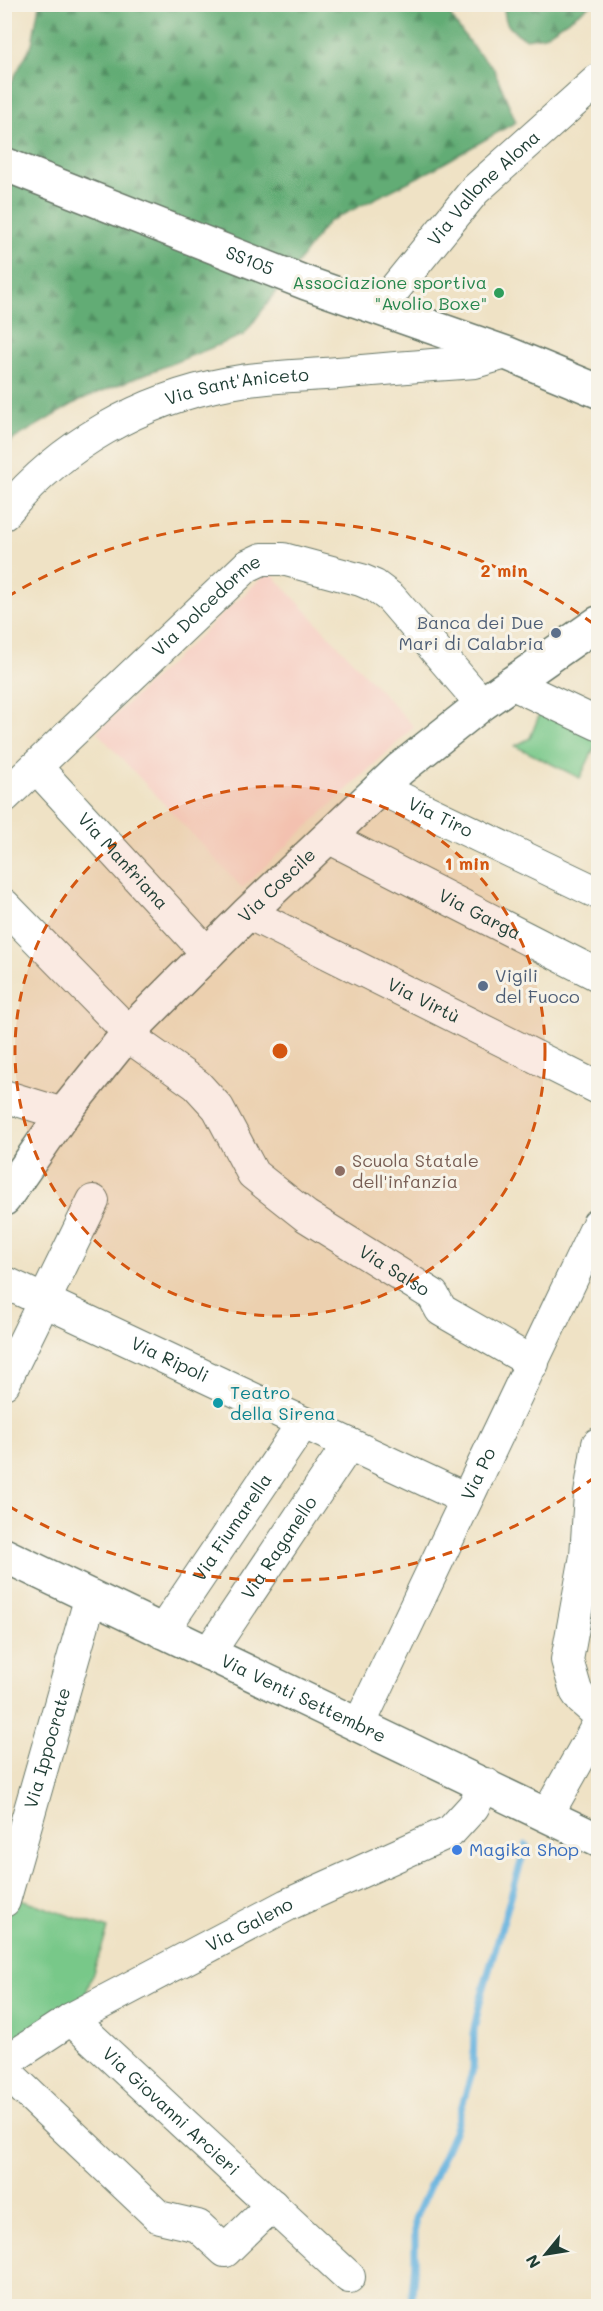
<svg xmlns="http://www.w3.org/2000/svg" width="603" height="2311" viewBox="0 0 603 2311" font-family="Mali,sans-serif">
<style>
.built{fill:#f7d1c6}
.green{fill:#78c889;stroke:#4c825e;stroke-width:1.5}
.forest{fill:url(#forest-firs);stroke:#407454;stroke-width:1.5}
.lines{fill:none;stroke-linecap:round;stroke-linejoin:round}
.stream{stroke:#65b2df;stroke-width:7}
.minor-casing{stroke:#687767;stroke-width:34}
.major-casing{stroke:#687767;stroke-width:36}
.minor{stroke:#fff;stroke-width:32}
.major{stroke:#fff;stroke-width:33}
.ring{fill:none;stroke:#d45610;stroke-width:3;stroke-dasharray:10 8}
.leisure-dot{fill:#2e9e5b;stroke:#f7f3e8;stroke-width:2}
.service-dot{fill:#5c6f8a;stroke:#f7f3e8;stroke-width:2}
.education-dot{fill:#8d6e63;stroke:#f7f3e8;stroke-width:2}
.culture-dot{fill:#0f9aa8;stroke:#f7f3e8;stroke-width:2}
.shop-dot{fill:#3f7fe0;stroke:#f7f3e8;stroke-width:2}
.labels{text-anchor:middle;stroke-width:6;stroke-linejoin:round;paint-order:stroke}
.street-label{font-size:18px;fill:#1f3d34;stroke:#f7f3e8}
.leisure-label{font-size:18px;fill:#27864d;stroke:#f7f3e8;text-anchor:end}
.service-label{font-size:18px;fill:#4e5e75;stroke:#f7f3e8;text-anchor:end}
.education-label{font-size:18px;fill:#785e54;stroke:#f7f3e8;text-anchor:start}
.culture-label{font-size:18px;fill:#0d838f;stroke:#f7f3e8;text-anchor:start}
.shop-label{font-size:18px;fill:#366cbe;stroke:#f7f3e8;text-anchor:start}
.centre{fill:#d45610;stroke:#f7f3e8;stroke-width:3}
.ring-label{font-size:18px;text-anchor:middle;font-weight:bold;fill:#d45610;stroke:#f7f3e8;stroke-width:6;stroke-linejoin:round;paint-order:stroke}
</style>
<defs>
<pattern id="forest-firs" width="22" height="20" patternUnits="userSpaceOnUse" patternTransform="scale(1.5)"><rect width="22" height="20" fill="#62ac75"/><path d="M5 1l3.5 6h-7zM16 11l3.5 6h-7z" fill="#508d61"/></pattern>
</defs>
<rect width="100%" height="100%" fill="#f7f3e8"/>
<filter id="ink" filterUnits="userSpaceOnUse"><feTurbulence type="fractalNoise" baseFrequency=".0167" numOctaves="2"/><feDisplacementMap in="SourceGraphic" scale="12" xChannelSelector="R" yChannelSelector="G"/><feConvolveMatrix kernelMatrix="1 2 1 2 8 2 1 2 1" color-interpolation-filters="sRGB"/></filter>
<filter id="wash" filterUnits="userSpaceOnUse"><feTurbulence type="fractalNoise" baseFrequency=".008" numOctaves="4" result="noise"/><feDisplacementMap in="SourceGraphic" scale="24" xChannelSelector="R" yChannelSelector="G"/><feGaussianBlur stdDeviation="1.35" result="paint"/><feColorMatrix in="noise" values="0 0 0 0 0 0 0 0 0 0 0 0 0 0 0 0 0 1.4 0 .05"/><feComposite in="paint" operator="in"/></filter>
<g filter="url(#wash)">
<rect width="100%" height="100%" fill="#efe2c5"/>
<path class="built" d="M 269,571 L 414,727 L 242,888 L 97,732 Z"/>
<g class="green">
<path d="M 542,708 L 598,735 L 598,740 L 580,778 L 515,746 L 530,738 Z"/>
<path d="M 12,1896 L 108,1929 L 82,2005 L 5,2054 L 5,1922 Z"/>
</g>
<g class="forest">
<path d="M 39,5 L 446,5 L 448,12 L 458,27 L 477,52 L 493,67 L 516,122 L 432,170 L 328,222 L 244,335 L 80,400 L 12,440 L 5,451 L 5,94 L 32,44 Z"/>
<path d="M 504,5 L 504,4 L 591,5 L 544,36 L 526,39 C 509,29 504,25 504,5 Z"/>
</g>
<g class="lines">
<path class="stream" d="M 411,2306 L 415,2261 L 415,2219 L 454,2132 L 473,2069 L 474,2029 L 481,1997 L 526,1845"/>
</g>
</g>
<g filter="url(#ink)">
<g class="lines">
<defs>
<g id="minor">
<path id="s1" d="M 380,307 L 475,190 L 598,80"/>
<path id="s2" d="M 4,514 C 60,445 142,399 229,383 C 264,376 302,376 338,373 C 383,369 429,365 475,362 L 506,353"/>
<path d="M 511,683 L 598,724"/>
<path id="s3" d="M 36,767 L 208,954"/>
<path id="s4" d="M 379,788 L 598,893"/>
<path id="s5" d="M 4,797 L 247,566 L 262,559 L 283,559 L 361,580 L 375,586 L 391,598 L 482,704"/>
<path id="s6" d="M 330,838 L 598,975"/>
<path id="s7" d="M 4,905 L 142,1046 L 197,1085 L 218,1108 L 253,1174 L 306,1216 L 433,1295 L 441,1310 L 533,1363"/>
<path id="s8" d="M 248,913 L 598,1088"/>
<path d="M 4,1096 L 63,1114"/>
<path id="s9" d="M 4,1282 L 466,1499"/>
<path d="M 4,1383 L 93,1201"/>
<path d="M 598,1444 L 590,1494 L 586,1556 L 567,1660 L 576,1691 L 582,1700 L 598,1714"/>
<path id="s10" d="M 162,1632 L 303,1423"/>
<path id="s11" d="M 208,1654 L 349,1444"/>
<path id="s12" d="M 359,1725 L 598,1224"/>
<path d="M 547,1815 L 598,1725"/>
<path id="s13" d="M 4,1901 L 91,1596"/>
<path id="s14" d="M 71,2019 L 349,2277"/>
<path id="s15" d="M 4,2063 L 71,2019 L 287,1905 L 451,1831 L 473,1807 L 486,1784"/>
<path d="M 4,2070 L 159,2217 L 198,2226 L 225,2251 L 272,2205"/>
</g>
<g id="major">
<path id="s16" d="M 4,164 L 306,283 L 506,353 L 598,391"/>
<path id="s17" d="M 4,1199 L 63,1114 L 129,1032 L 248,913 L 400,769 L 482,704 L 598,623"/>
<path id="s18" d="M 4,1555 L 598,1840"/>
</g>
</defs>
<use href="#minor" class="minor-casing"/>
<use href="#major" class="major-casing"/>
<use href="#minor" class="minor"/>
<use href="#major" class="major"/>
</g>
</g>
<circle cx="280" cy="1051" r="265" fill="#d45610" fill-opacity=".12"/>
<g class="ring">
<circle cx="280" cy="1051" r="265"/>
<path d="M595 1477A530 530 0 0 1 7 1505M7 597A530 530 0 0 1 595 625"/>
</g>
<circle class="leisure-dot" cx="499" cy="293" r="6"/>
<g class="service-dot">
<circle cx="556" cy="633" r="6"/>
<circle cx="483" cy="986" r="6"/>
</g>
<circle class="education-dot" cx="340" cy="1171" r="6"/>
<circle class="culture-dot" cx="218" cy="1403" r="6"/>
<circle class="shop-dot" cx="457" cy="1850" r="6"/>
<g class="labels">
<g class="street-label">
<text dy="6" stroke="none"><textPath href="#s1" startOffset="158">Via Vallone Alona</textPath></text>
<text dy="6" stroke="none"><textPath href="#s16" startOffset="264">SS105</textPath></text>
<text dy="6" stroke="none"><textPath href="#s2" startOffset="273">Via Sant'Aniceto</textPath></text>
<text dy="6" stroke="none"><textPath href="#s5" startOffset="279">Via Dolcedorme</textPath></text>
<text dy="6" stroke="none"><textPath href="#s4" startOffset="68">Via Tiro</textPath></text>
<text dy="6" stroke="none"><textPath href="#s3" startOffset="128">Via Manfriana</textPath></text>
<text dy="6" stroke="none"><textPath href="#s17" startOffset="417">Via Coscile</textPath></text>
<text dy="6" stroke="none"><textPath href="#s6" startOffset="168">Via Garga</textPath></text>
<text dy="6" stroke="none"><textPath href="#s8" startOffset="196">Via Virtù</textPath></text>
<text dy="6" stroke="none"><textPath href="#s7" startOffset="542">Via Salso</textPath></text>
<text dy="6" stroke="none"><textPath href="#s9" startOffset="183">Via Ripoli</textPath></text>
<text dy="6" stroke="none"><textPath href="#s12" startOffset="278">Via Po</textPath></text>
<text dy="6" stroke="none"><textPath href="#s10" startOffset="126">Via Fiumarella</textPath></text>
<text dy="6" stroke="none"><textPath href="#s11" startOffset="128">Via Raganello</textPath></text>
<text dy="6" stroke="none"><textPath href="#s18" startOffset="332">Via Venti Settembre</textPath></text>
<text dy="6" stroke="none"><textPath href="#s13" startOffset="159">Via Ippocrate</textPath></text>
<text dy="6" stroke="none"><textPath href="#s15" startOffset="282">Via Galeno</textPath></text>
<text dy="6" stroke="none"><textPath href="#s14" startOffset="136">Via Giovanni Arcieri</textPath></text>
</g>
<g class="leisure-label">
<text x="487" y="289">Associazione sportiva<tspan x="487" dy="21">"Avolio Boxe"</tspan></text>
</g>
<g class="service-label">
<text x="544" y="629">Banca dei Due<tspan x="544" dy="21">Mari di Calabria</tspan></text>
<text x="495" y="982" text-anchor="start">Vigili<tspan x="495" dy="21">del Fuoco</tspan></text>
</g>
<g class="education-label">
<text x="352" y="1167">Scuola Statale<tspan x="352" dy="21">dell'infanzia</tspan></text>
</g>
<g class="culture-label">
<text x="230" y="1399">Teatro<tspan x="230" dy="21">della Sirena</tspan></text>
</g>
<g class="shop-label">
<text x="469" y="1856">Magika Shop</text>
</g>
</g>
<circle cx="280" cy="1051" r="9" class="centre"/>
<g class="ring-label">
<text x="504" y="577">2 min</text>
<text x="467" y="870">1 min</text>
</g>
<rect width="603" height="2311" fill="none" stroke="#f7f3e8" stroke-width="24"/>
<g transform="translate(546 2254) rotate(240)" stroke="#f7f3e8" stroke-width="4.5" paint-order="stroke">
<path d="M0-4.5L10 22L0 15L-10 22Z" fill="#1f3d34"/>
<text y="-9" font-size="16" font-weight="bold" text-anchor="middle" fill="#1f3d34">N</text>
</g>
</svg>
